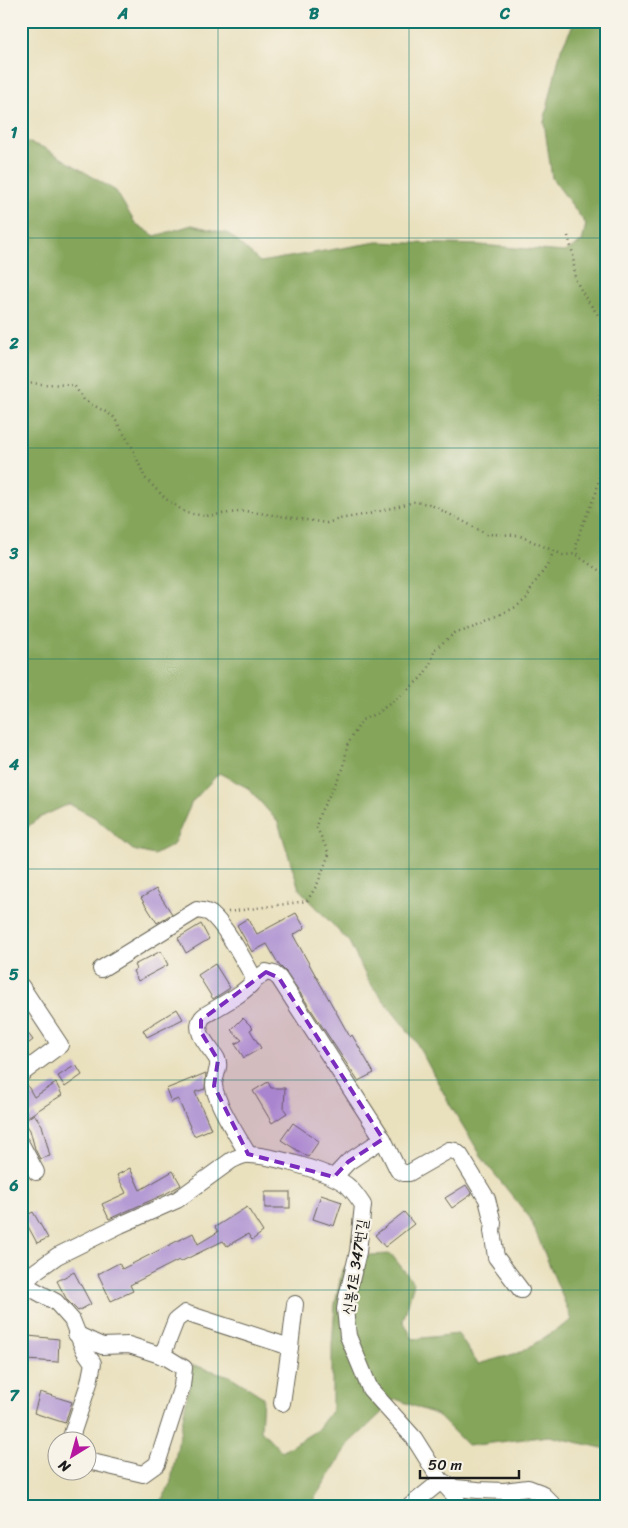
<svg xmlns="http://www.w3.org/2000/svg" width="628" height="1528" viewBox="0 0 628 1528" font-family="Sriracha,'Poor Story',sans-serif">
<style>
.forest{fill:#84a55a;stroke:#50603b}
.building{fill:#b59bd4}
.lines{fill:none;stroke-linecap:round;stroke-linejoin:round}
.minor-casing{stroke:#646154;stroke-width:18}
.path{stroke:#646154;stroke-width:2.5;stroke-dasharray:1 4;stroke-linecap:butt}
.minor{stroke:#fff;stroke-width:16}
.marked{fill:#7b2cbf;fill-opacity:0.2;stroke:#7b2cbf;stroke-width:4;stroke-dasharray:10 6;stroke-linejoin:round}
.grid{fill:none;stroke:#0f766e;stroke-width:1;stroke-opacity:0.55}
.labels{text-anchor:middle;stroke-width:4.5;stroke-linejoin:round;paint-order:stroke}
.street-label{font-size:15px;fill:#1c1c1c;stroke:#f7f3e8}
.neatline{fill:none;stroke:#0f766e;stroke-width:2}
.grid-label{font-size:16px;text-anchor:middle;font-weight:bold;fill:#0f766e}
</style>
<rect width="100%" height="100%" fill="#f7f3e8"/>
<filter id="ink" filterUnits="userSpaceOnUse"><feTurbulence type="fractalNoise" baseFrequency=".02" numOctaves="2"/><feDisplacementMap in="SourceGraphic" scale="10" xChannelSelector="R" yChannelSelector="G"/><feConvolveMatrix kernelMatrix="1 2 1 2 8 2 1 2 1" color-interpolation-filters="sRGB"/></filter>
<filter id="wash" filterUnits="userSpaceOnUse"><feTurbulence type="fractalNoise" baseFrequency=".0096" numOctaves="4" result="noise"/><feDisplacementMap in="SourceGraphic" scale="20" xChannelSelector="R" yChannelSelector="G"/><feGaussianBlur stdDeviation="1.12" result="paint"/><feColorMatrix in="noise" values="0 0 0 0 0 0 0 0 0 0 0 0 0 0 0 0 0 1.4 0 .05"/><feComposite in="paint" operator="in"/></filter>
<g filter="url(#wash)">
<rect width="100%" height="100%" fill="#e9e0bd"/>
<path class="forest" d="M 575,21 L 607,21 L 607,1449 L 549,1436 L 468,1446 L 437,1415 L 396,1399 L 349,1444 L 309,1507 L 161,1507 L 160,1502 L 170,1486 L 193,1365 L 230,1376 L 263,1397 L 261,1430 L 282,1452 L 317,1430 L 332,1410 L 332,1346 L 335,1304 L 342,1270 L 370,1255 L 391,1254 L 414,1283 L 403,1321 L 413,1339 L 458,1334 L 478,1364 L 521,1352 L 572,1320 L 530,1218 L 485,1162 L 450,1105 L 415,1040 L 369,982 L 349,942 L 299,889 L 278,822 L 248,788 L 219,773 L 192,802 L 173,845 L 154,855 L 133,850 L 94,817 L 69,804 L 39,818 L 21,832 L 21,140 L 45,148 L 116,191 L 135,223 L 155,236 L 192,225 L 229,234 L 260,262 L 377,242 L 480,245 L 564,252 L 582,242 L 586,224 L 552,178 L 544,122 L 561,49 Z"/>
<g id="blocks">
<g class="building">
<path d="M 156,889 L 172,914 L 157,923 L 141,898 Z"/>
<path d="M 296,913 L 305,928 L 293,935 L 350,1037 L 352,1035 L 374,1073 L 358,1081 L 287,973 L 279,965 L 267,944 L 252,952 L 237,925 L 248,918 L 257,934 Z"/>
<path d="M 201,924 L 209,939 L 186,953 L 178,938 Z"/>
<path d="M 161,951 L 168,965 L 138,981 L 133,971 L 136,969 L 134,965 Z"/>
<path d="M 215,964 L 230,988 L 213,999 L 198,975 Z"/>
<path d="M 177,1009 L 183,1019 L 147,1037 L 143,1030 Z"/>
<path d="M 243,1018 L 253,1028 L 250,1030 L 261,1048 L 244,1058 L 235,1044 L 242,1040 L 231,1030 Z"/>
<path d="M 21,1024 L 33,1040 L 21,1049 Z"/>
<path d="M 76,1065 L 82,1075 L 65,1087 L 58,1076 Z"/>
<path d="M 206,1073 L 205,1089 L 195,1092 L 211,1129 L 194,1136 L 178,1099 L 171,1102 L 166,1089 Z"/>
<path d="M 268,1082 L 271,1088 L 285,1088 L 284,1109 L 287,1113 L 272,1123 L 253,1091 Z"/>
<path d="M 26,1083 L 34,1097 L 56,1083 L 62,1095 L 29,1116 L 21,1104 L 21,1084 Z"/>
<path d="M 34,1114 L 42,1125 L 50,1156 L 40,1159 L 35,1149 L 30,1130 L 24,1121 Z"/>
<path d="M 293,1123 L 319,1141 L 308,1157 L 281,1140 Z"/>
<path d="M 130,1168 L 140,1190 L 173,1171 L 181,1185 L 165,1194 L 109,1219 L 102,1204 L 126,1193 L 117,1175 Z"/>
<path d="M 466,1185 L 472,1194 L 452,1208 L 445,1198 Z"/>
<rect x="265" y="1192" width="25" height="16"/>
<path d="M 321,1195 L 342,1202 L 334,1226 L 313,1219 Z"/>
<path d="M 247,1207 L 263,1232 L 252,1240 L 248,1234 L 227,1246 L 223,1241 L 180,1262 L 179,1260 L 130,1285 L 133,1291 L 111,1301 L 98,1274 L 119,1263 L 122,1269 L 193,1233 L 198,1244 L 218,1232 L 215,1227 Z"/>
<path d="M 33,1212 L 48,1238 L 37,1243 L 23,1217 Z"/>
<path d="M 404,1212 L 414,1224 L 385,1247 L 375,1235 Z"/>
<path d="M 74,1272 L 91,1304 L 78,1311 L 67,1300 L 57,1281 Z"/>
<path d="M 28,1336 L 59,1339 L 58,1362 L 26,1360 Z"/>
<path d="M 40,1392 L 72,1402 L 65,1423 L 34,1413 Z"/>
</g>
</g>
</g>
<g filter="url(#ink)">
<use href="#blocks" fill-opacity="0" stroke="#646154" stroke-width="1"/>
<g class="lines">
<defs>
<g id="minor">
<path d="M 101,969 L 197,910 C 202,911 207,911 211,914 C 226,926 245,962 255,980 C 245,992 229,1001 215,1009 C 211,1012 205,1014 202,1018 C 192,1032 211,1048 217,1059 C 221,1067 214,1076 214,1085 C 215,1102 239,1139 248,1154"/>
<path d="M 255,980 L 266,972 L 274,974 L 279,978 L 383,1139 L 348,1162 L 334,1177"/>
<path d="M 21,986 L 60,1045 L 21,1074"/>
<path d="M 383,1139 L 398,1170 L 404,1173 L 409,1173 L 449,1150 L 455,1151 L 460,1155 L 487,1199 L 493,1223 L 492,1231 L 496,1257 L 521,1290"/>
<path d="M 21,1144 L 36,1172"/>
<path d="M 21,1282 L 23,1284 L 36,1271 L 57,1256 L 120,1225 L 177,1200 L 232,1160 C 237,1158 244,1154 250,1155 C 272,1156 333,1172 349,1187 C 354,1192 359,1199 363,1205 L 358,1252 L 347,1297 L 345,1309 L 348,1336 L 370,1389 L 414,1438 L 441,1481 L 455,1488 L 478,1490 L 504,1491 L 528,1488 L 541,1493 L 555,1507"/>
<path d="M 23,1284 L 56,1302 L 72,1320 L 84,1350 L 93,1363 L 89,1383 L 70,1440"/>
<path d="M 76,1334 L 102,1346 L 129,1345 L 166,1357 L 184,1368 L 182,1386 L 157,1464 L 143,1474 L 88,1461"/>
<path d="M 290,1347 L 295,1304"/>
<path d="M 162,1356 L 176,1320 L 185,1313 L 290,1347 L 282,1403"/>
<path d="M 409,1507 L 441,1481 L 454,1495 L 460,1507"/>
</g>
</defs>
<use href="#minor" class="minor-casing"/>
<g class="path">
<path d="M 568,236 L 573,254 L 575,279 L 585,297 L 607,327"/>
<path d="M 607,371 C 594,394 601,411 607,435"/>
<path d="M 21,381 L 39,384 L 74,385 L 84,400 L 113,416 L 132,447 L 145,478 L 166,499 L 186,513 L 206,516 L 245,511 L 327,523 L 339,519 L 369,514 L 414,502 L 429,504 L 461,520 L 486,534 L 518,535 L 554,551"/>
<path d="M 578,554 L 576,547 L 580,531 L 596,493 L 600,474 L 607,464"/>
<path d="M 228,912 L 307,901 L 317,885 L 329,854 L 316,826 L 320,813 L 344,767 L 347,746 L 362,720 L 377,713 L 403,694 L 422,677 L 430,665 L 435,649 L 456,632 L 476,626 L 516,607 L 527,598 L 533,585 L 547,566 L 554,551 L 563,555 L 575,554 L 607,576"/>
</g>
<use href="#minor" class="minor"/>
</g>
</g>
<path class="marked" d="M 266,972 L 279,978 L 383,1139 L 348,1162 L 334,1177 L 248,1154 L 214,1086 L 218,1060 L 201,1032 L 201,1020 Z"/>
<path class="grid" d="M 218,21 L 218,1507M 409,21 L 409,1507M 21,238 L 607,238M 21,448 L 607,448M 21,659 L 607,659M 21,869 L 607,869M 21,1080 L 607,1080M 21,1290 L 607,1290"/>
<g class="labels">
<g class="street-label">
<text transform="translate(355 1267) rotate(-81)" y="5">신봉1로 347번길</text>
</g>
</g>
<rect width="628" height="1528" fill="none" stroke="#f7f3e8" stroke-width="55"/>
<g transform="translate(72 1456) rotate(217)"><circle r="24" fill="#f7f3e8" stroke="#9f9d96"/>
<path d="M0-4L9 19L0 12L-9 19Z" fill="#b5179e"/>
<text y="-8" font-size="14" font-weight="bold" text-anchor="middle" fill="#1c1c1c">N</text>
</g>
<path d="M420 1470v8h99v-8" fill="none" stroke="#1c1c1c" stroke-width="2.5"/>
<text x="428" y="1470" font-size="15" fill="#1c1c1c" stroke="#f7f3e8" stroke-width="4" paint-order="stroke">50 m</text>
<rect x="28" y="28" width="572" height="1472" class="neatline"/>
<g class="grid-label">
<text x="123" y="19">A</text>
<text x="314" y="19">B</text>
<text x="505" y="19">C</text>
<text x="14" y="138">1</text>
<text x="14" y="349">2</text>
<text x="14" y="559">3</text>
<text x="14" y="770">4</text>
<text x="14" y="980">5</text>
<text x="14" y="1191">6</text>
<text x="14" y="1401">7</text>
</g>
</svg>
